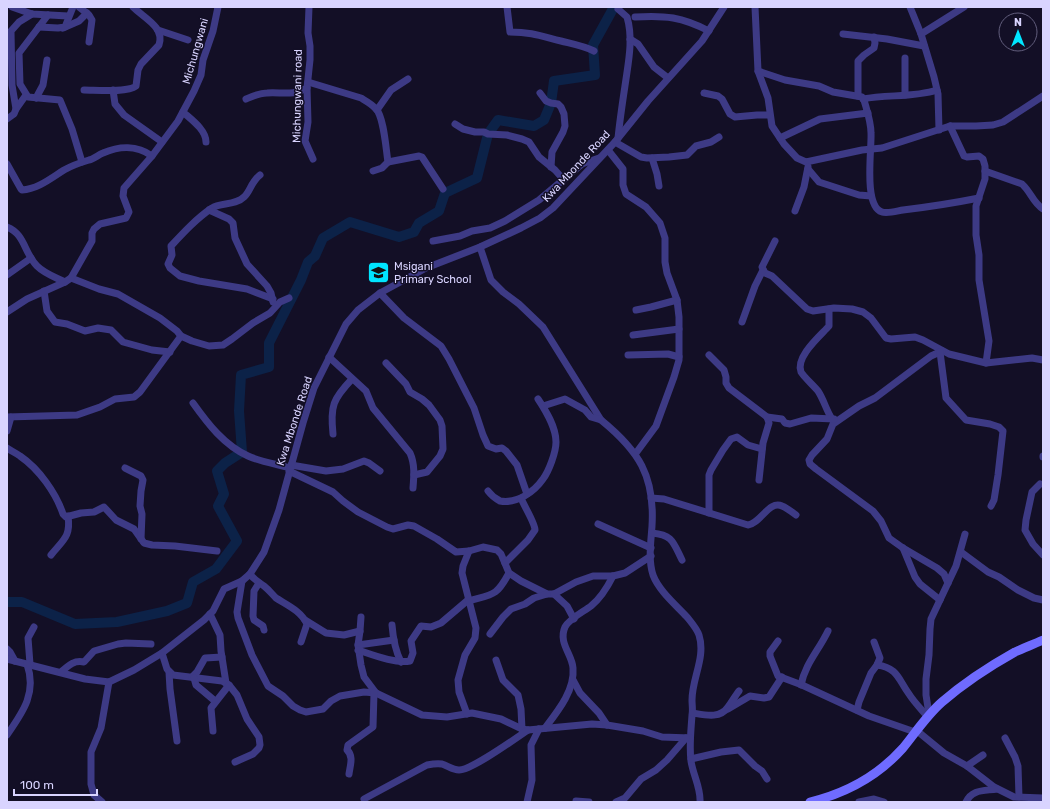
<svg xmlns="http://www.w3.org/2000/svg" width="1050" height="809" viewBox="0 0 1050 809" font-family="Rubik,sans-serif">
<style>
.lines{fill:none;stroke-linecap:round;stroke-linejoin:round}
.river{stroke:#0c2248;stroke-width:10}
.street{stroke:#3d3a85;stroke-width:7}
.secondary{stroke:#6f6bff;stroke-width:9}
.labels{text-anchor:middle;stroke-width:3;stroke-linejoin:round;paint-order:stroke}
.street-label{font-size:11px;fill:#d9d4ff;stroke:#130f26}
.poi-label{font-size:11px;fill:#d9d4ff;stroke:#130f26;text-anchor:start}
</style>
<rect width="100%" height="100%" fill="#130f26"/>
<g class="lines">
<path class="river" d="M 7,602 L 22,602 L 75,624 L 117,622 L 167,611 L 187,603 L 193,582 L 216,569 L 237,541 L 218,506 L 224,494 L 217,471 L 225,463 L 242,452 L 239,411 L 241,375 L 269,367 L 269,343 L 301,280 L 308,262 L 315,256 L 323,238 L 350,222 L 399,237 L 414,232 L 419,223 L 439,211 L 445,193 L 477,178 L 488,134 L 498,120 L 534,126 L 544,120 L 551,103 L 554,81 L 595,75 L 593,45 L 614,7"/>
<g class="street">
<path d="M 12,7 L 32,14 L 68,16"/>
<path d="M 79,7 L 89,15 L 92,20 L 89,42"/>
<path d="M 309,7 L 308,33 L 310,46 L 310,60 L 307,88 L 308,122 L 305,141 L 313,159"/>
<path d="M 507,7 L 510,32 C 532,32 541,36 561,41 C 573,44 584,46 594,51"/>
<path d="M 755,7 L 758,71 L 768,98 L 772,126 L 784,144 L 797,158 L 806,162 L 862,150 L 882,148 L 950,126 L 976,126 L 993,125 L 1003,122 L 1043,96"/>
<path d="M 910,7 L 921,34 L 934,77 L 938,94 L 939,130"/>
<path d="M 618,9 L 627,17 C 633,37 629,59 626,79 C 623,99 620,118 618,138"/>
<path d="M 48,15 L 19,53 L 20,84 L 28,97 L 60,100 L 72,129 L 82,162"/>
<path d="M 635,17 C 665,15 682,17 709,31"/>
<path d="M 39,27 L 58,28 L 65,27 L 73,7"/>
<path d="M 63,28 L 79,21 L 87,13"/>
<path d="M 158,30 L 188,40"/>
<path d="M 843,34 L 887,39 L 924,46"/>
<path d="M 921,34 L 964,7"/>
<path d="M 630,39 L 638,44 L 654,67 L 668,78"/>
<path d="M 758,71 L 785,80 L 819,86 L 833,92 L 862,97 L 864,100 C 867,111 871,122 871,133 C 872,148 863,206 882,212 C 887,214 897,211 903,210 C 928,207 954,203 979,198"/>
<path d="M 308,82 L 361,98 C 366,101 372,104 376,109 C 384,117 386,150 388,162 L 382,168 L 373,171"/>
<path d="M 84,90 C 96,90 127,93 136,86 L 138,70 L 141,64 L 159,45 C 165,27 144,18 133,7"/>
<path d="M 113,90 L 115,104 L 124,115 L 162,142"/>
<path d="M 540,93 L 546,101 L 551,103 L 558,104 L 561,107 L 564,114 L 565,126 L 563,132 L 552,152 L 551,167"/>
<path d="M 704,93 L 718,96 L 722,99 L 730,114 L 735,117 L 757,115 L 769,115"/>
<path d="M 905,95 L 905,58"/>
<path d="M 858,96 L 858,61 L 864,55 L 874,48 L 875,43 L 874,37"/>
<path d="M 36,98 L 43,85 L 47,60"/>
<path d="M 246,99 C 253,96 259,93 267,93 C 282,92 293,96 307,88"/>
<path d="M 863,99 C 887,94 913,98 937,90"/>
<path d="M 16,109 L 26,95"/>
<path d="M 377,110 L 391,90 L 408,79"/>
<path d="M 183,112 C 192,120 206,130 206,142"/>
<path d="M 7,119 L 14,114 L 16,109 L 12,85 L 11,31 L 19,22 L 32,14"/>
<path d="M 455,124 L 463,129 L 475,132 L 484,132 L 488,134 L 507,135 L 522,139 L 529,142 L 539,157 L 555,170 L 563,179"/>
<path d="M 950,126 L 964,156 L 967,157 L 979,156 L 983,159 L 985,166 L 985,179 L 976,206 L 976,235 L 979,255 L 979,280 L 989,341 L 986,363"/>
<path d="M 780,138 L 820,119 L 868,113"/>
<path d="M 615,142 L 641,157 L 647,158 L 669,157 L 687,155 L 696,146 L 711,142 L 719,137"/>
<path d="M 608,150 L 623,169 L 623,185 L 626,194 L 646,207 L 660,223 L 665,238 L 665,262 L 667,273 L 677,300 L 679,317 L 679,360 L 674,377 L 656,426 L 636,453"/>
<path d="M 652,158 L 657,174 L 659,186"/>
<path d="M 388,162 L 419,156 L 422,157 L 443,189"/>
<path d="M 7,164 L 21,189 L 22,190 C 38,189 51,178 64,170 C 73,165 79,163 89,160 C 94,159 98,155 103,153 C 119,146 137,145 152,156"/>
<path d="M 808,169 L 819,182 L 859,195 L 871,196"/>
<path d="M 985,171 L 1022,184 C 1031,192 1033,203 1043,209"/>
<path d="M 260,175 C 251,182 250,192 244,197 C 235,206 220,202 212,208 C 197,218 184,232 171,246 L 172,255 L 168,264 L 170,268 L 180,276 L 199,281 L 247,289 L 273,299"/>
<path d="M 209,210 L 229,219 L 233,223 L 235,238 L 247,264 L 267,286 L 271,293 L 273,302"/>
<path d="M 795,211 L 804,187 L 808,167"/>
<path d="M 7,227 C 25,234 24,253 37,266 C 45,274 55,277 65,282"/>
<path d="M 433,241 L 460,236 L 472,231 L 490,228 L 505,221 L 539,200 L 582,164 L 599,158"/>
<path d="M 775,241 L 762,267 L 765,273 L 772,276 L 807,309 L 813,311 L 834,308 L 852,309 L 863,312 L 871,318 L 886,338 L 891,339 L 915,337 L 923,340 L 949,354 L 986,363 L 1032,358 L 1043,360"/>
<path d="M 480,247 L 491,280 L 503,292 L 519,304 L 543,327 L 601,420 C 639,451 655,476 652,526 C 651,541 648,560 653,575 C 659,591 676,605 687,617 C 691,622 697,629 699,635 C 706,657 692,678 692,700 C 692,705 693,710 692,715 C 691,731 689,746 691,761 C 693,775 701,788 700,802"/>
<path d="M 7,275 L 31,258"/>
<path d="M 71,278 L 99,289 L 118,294 L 160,318 L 177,331 L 181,336 L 192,341 L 209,346 L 223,345 L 232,339 L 253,323 L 270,313 L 280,302 L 289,298"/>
<path d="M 44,291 L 47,311 L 55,322 L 67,324 L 85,331 L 98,328 L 111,330 L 123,342 L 152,350 L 170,352"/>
<path d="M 380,293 L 404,318 L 441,346 L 449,359 L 474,408 L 483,435 L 488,446 L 496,449 L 502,448 L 506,451 L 517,465 L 527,494"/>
<path d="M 829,309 L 829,326 C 820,336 795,357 801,372 C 803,376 814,386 818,391 C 824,400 826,410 832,419"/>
<path d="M 636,310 L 651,307 L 677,300"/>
<path d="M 7,312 L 27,299 L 65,282 L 71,278 L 92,241 L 92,233 L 94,229 L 100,224 L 126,218 L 129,212 L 123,196 L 124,188 L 152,156 L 178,121 L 194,91 L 201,75 L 203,60 L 213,31 L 218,7"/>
<path d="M 742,322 L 755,286 L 763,270"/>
<path d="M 633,335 L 679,329"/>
<path d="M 942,351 L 931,356 L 875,398 L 859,406 L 833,424 L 827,439 L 812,455 L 809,460 L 810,464 L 816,469 L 873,511 L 881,521 L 889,538 L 903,548 L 937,568 L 944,574 L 948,583"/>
<path d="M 940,352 L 946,398 L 966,420 L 990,424 L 999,427 L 1003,431 L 998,475 L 994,500 L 991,506"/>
<path d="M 628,355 L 668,354 L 679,357"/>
<path d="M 709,355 L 724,370 L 726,377 L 726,383 L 729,388 L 767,417 L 769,423 L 763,443 L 759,480"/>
<path d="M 329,357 L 366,391 L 373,408 L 410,453 C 415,464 414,476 413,488"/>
<path d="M 386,363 L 406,384 L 410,392 L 422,399 L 429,405 L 440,420 L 442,426 L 443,449 L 440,456 L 427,472 L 414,475"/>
<path d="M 193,403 C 208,424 224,445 248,456 C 261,462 277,464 290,468"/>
<path d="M 543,406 L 565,399 L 585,410 L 591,417 L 601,420"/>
<path d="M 7,417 L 77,415 L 100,407 L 115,399 L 134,397 L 140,392 L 181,336"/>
<path d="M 767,417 L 782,419 L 785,423 L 790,424 L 811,418 L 834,419"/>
<path d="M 7,431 L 11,417"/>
<path d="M 333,434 C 330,406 333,399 352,379"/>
<path d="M 7,448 C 11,451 16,453 20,456 C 39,469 56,493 63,514 L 66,517 L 81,513 L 94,512 L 104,507 L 116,520 L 134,529 L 144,543 L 152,545 L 175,546 L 217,551"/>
<path d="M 1043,457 L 1043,456"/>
<path d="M 291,465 L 326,471 L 343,469 L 364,461 L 369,463 L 380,471"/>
<path d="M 125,468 L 141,476 L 143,480 L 141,491 L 140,506 L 142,514 L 141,539"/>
<path d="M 289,471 L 333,492 L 343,501 L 358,512 L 387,527 L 393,529 L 408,525 L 414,526 L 437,539 L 456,552 L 469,551 L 483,547 L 497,550 L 501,554 L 509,573 L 521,581 L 547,594 L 554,594 L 576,582 L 593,576 L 613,576 L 625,573 L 651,556"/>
<path d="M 1040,484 L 1032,492 L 1026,520 L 1025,530 L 1033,544 L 1043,555"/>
<path d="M 488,491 C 491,495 496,499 500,501 C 517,504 534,492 543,479 C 549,471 556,452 556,442 C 556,427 546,411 538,399"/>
<path d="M 651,498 L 664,499 L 748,525 C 761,523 769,500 782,506 C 787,508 792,512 796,515"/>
<path d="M 709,513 L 709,475 L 711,470 L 723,450 L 731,439 L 737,437 L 748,445 L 762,449"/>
<path d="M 598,524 L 651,548"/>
<path d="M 652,533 C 673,535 673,542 682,560"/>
<path d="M 903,548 L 915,577 L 920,584 L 940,600"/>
<path d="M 961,552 L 988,572 L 999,577 L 1018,590 L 1034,598 L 1043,600"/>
<path d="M 51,555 C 63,540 71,537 68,516"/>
<path d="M 505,563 L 528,540 L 535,530 C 535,523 524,506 521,498"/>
<path d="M 250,574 C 254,580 259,582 264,586 C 269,590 272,594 276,598 C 287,605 301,611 307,624 L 301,642"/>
<path d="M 242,581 L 237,612 L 238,618 L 252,655 L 268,686 L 283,696 L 293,706 L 300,710 L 306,712 L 323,709 L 331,701 L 340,696 L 364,692 L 376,693"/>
<path d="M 259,583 L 254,591 L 253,616 L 254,620 L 263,626 L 264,630"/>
<path d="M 554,594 L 567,606 L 574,619"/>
<path d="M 468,601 C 493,594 496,597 509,573"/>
<path d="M 210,614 L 220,635 L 221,651 L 226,683"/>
<path d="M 361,617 L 360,631 L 358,645 L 361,665 L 364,677 L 376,693 L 422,715 L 447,717 L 472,713 L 501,719 L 522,729 L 528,730 L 592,724 L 607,725 L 643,731 L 662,737 L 690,738"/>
<path d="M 305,620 L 326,633 L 344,635 L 360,631"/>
<path d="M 392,625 C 393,638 395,650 401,662"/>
<path d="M 490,634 L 503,617 L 511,609 L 525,604 L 534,598 L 547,594"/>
<path d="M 778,641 L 770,652 L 770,656 L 778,676 L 802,685 L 869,716 L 915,732"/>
<path d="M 358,645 L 394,640"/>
<path d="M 7,649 L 10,652 L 15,661"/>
<path d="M 358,650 C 373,655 396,664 410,661 L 413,653 L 411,641 L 421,626 L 431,627 L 441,623 L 468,600"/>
<path d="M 162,653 L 167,669 L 173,675 L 222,681 L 229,685 L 237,695 L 247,719 L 259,737 L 260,745 L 259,748 L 253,754 L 235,762"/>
<path d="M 7,659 L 85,679 L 109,682 L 134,670 L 162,653 L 204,620 L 213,611 L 224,589 L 242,581 L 250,574 L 264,552 L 279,510 L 303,423 L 314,388 L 346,324 L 358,310 L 380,293 L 426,268 L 480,247 L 521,228 L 540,218 L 553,208 L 615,142 L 648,101 L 702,41 L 724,7"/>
<path d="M 496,660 L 503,680 L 518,695 L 521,709 L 522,729"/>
<path d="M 30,664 L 28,638 L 34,627"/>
<path d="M 877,665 C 898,668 898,679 909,694 C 914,702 921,709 927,716"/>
<path d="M 61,672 C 69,665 74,660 84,662 L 94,651 L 118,644 L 126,643 L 151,644"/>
<path d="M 169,672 L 170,689 L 177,741"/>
<path d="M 192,677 L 197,672 L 205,658 L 222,657"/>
<path d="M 194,678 L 196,685 L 215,701"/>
<path d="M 573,680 L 580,693 L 599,713 L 607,725"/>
<path d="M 801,685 C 805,664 819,650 828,631"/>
<path d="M 728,709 L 750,696 L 764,698 L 769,697 L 782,677"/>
<path d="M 857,710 L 859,702 L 871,673 L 877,665 L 880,658 L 874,642"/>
<path d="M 693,713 C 705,715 720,719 728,707 C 732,702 735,696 739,691"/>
<path d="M 467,714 L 459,692 L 458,680 L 465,655 L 475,638 L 476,628 L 462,573 L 463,566 L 469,551"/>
<path d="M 929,714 L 926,695 L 926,679 L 929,655 L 930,629 L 931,619 L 956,566 L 965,534"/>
<path d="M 545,728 C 558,711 575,690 573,668 C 572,654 558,643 565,627 C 570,618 583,612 591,606 C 601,598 607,588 613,576"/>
<path d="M 916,730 L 944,753 L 967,766 L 994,787 L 1014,797 L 1043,798"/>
<path d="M 213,731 L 211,708 L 229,685"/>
<path d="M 7,735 C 23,712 37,693 27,664"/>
<path d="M 1005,738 L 1015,757 L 1018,766 L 1019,797"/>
<path d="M 691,759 L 721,752 L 739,750 L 755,766 L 762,771 L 767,779"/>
<path d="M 967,766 L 983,755"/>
<path d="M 349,774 C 350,766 354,756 347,750 L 348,745 L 373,727 L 374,693"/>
<path d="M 364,799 L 427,765 C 432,764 437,763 442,764 C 448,766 453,770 459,770 C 472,770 516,738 528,730"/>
<path d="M 576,801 L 589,802"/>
<path d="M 102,802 L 94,795 L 91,784 L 91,752 L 101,728 L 109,682"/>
<path d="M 527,802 L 532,780 L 531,745 L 539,729"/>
<path d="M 616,802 L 625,798 L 641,779 L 656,770 L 667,760 L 686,738"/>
<path d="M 859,802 L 874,799 L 884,802"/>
<path d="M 966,802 C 972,789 984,791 997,789"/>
</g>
<path class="secondary" d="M 810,802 C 847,793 878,776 903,748 C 916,732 927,715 942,702 C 964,683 990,666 1015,652 C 1024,648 1034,644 1043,640"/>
</g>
<defs>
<symbol id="school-square" viewBox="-11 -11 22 22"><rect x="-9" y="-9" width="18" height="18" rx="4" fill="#00e5ff" stroke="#130f26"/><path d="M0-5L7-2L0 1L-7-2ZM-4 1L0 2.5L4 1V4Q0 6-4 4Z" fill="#111"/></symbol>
</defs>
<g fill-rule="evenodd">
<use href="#school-square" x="366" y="260" width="25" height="25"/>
</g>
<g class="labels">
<g class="street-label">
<text transform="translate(195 51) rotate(-74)" y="4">Michungwani</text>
<text transform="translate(297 96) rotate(-89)" y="4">Michungwani road</text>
<text transform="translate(576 166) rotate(-47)" y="4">Kwa Mbonde Road</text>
<text transform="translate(294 421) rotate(-72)" y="4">Kwa Mbonde Road</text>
</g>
<g class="poi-label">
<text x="394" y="270">Msigani<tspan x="394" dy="13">Primary School</tspan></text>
</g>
</g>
<rect width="1050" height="809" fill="none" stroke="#d9d4ff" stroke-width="16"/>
<g transform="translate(1018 32)"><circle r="19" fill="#130f26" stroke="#625e7d"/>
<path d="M0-3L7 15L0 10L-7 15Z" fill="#00e5ff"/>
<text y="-6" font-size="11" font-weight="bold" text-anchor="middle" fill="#d9d4ff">N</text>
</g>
<path d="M14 789v6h83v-6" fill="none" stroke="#d9d4ff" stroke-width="2"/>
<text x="20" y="789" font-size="12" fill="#d9d4ff" stroke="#130f26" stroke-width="3" paint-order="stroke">100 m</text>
</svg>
